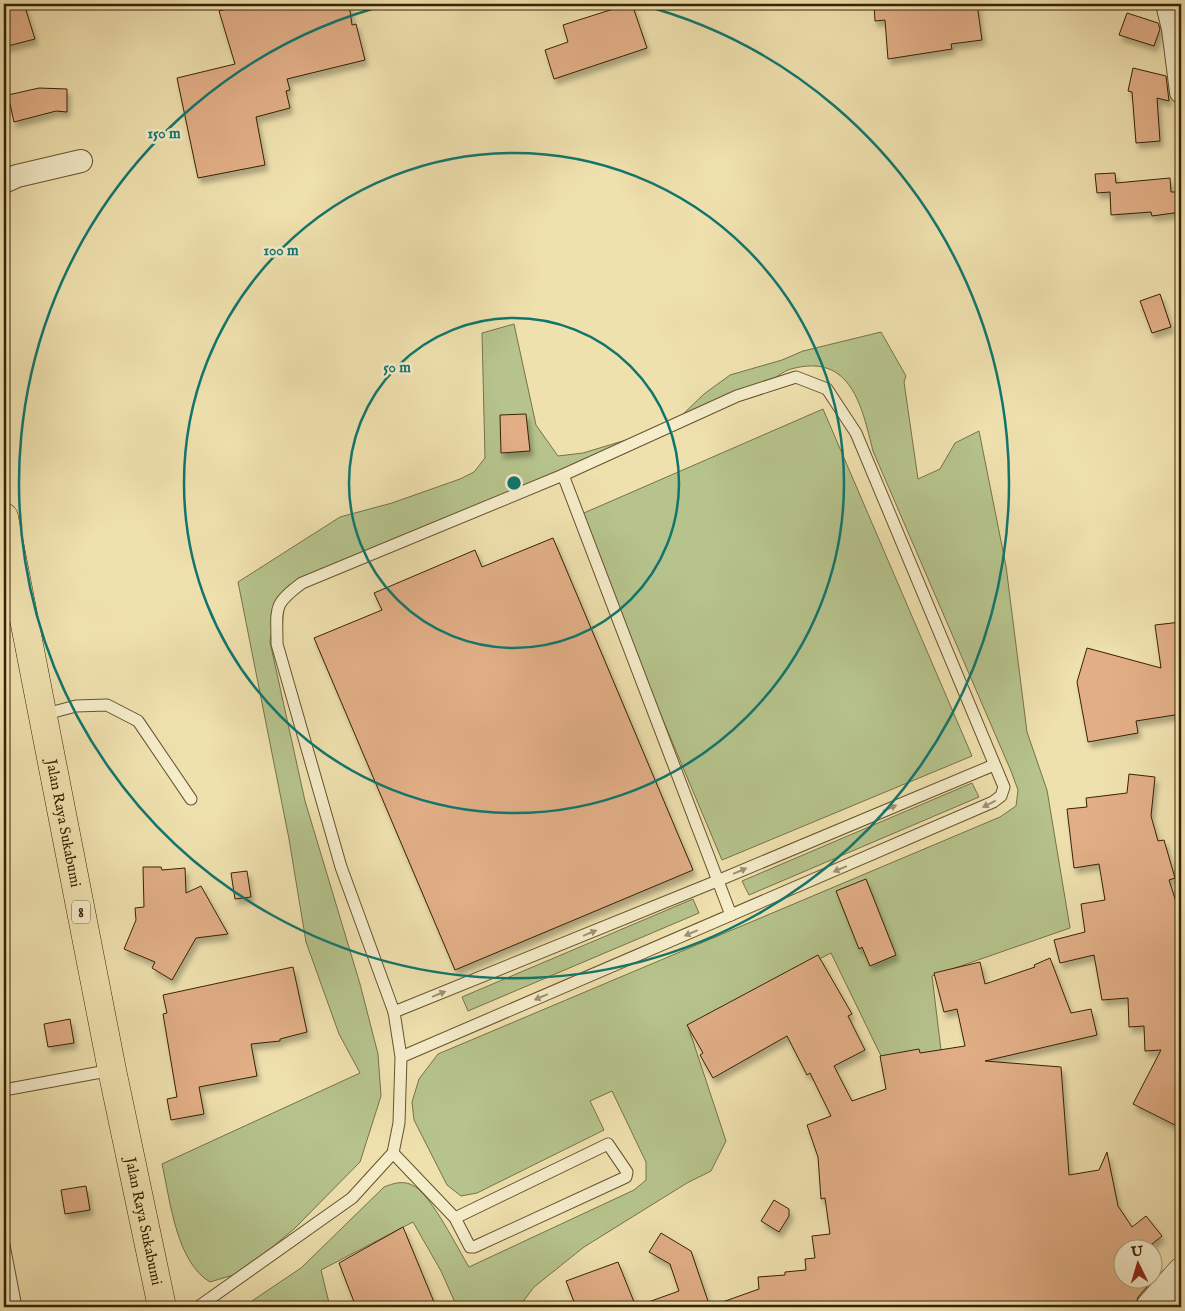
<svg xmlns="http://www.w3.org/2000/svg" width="1185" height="1311" viewBox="0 0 1185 1311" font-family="'IM FELL English',serif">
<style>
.green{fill:#b6c38c;stroke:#767248}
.building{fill:#e1ae86;stroke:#372203;filter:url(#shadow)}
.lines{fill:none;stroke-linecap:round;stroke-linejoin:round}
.lane-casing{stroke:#65522e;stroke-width:13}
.street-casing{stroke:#65522e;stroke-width:24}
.secondary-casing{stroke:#372203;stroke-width:29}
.highway-casing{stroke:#372203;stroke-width:29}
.lane{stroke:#f5ecca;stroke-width:11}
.street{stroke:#f5ecca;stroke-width:22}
.secondary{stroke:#f5ecca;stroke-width:28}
.highway{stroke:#efe1ae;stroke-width:28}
.oneway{fill:#a09170}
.ring{fill:none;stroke:#0f766e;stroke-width:2.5}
.labels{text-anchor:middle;stroke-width:5;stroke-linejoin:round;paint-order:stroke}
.shield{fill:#f5ecca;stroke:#705f3f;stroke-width:1}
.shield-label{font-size:14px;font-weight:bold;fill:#372203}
.street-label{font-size:15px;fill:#372203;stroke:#f5ecca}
.centre{fill:#0f766e;stroke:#f5ecca;stroke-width:2.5}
.ring-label{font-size:15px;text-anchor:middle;font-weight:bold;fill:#0f766e;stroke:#f5ecca;stroke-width:5;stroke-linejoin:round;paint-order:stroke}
</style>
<defs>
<filter id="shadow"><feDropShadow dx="3" dy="5.5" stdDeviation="2.5" flood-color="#0004"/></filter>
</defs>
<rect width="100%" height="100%" fill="#efe1ae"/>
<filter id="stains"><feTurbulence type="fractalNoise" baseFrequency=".004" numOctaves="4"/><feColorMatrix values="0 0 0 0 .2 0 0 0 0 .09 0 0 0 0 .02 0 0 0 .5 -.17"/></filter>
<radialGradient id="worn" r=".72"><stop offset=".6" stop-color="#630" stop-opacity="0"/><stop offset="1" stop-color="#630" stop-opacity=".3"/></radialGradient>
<g class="green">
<path d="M 514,324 L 536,425 L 558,456 L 583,453 L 636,437 L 678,419 L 704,394 L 730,375 L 782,360 L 803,351 L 881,332 L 906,376 L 904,382 L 918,479 L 940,469 L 955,443 L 979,431 L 1006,566 L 1027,732 L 1047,790 L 1070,928 L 932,976 L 941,1050 L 883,1060 L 831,953 L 688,1026 L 726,1141 L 711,1171 L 687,1183 L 584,1247 L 534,1287 L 519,1307 L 457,1307 L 441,1271 L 413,1222 L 321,1270 L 330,1307 L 243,1307 L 301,1268 L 384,1187 C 394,1183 404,1180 414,1186 C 431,1195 458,1249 469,1267 L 634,1190 L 646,1180 L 646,1162 L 612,1091 L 590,1101 L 604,1130 L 477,1193 L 461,1196 L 447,1185 L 414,1120 L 412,1102 L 419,1079 L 438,1054 L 1000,817 L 1016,806 L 1018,790 L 1011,771 L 873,451 C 862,408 852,352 791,369 C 783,371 773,380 765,385 L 277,600 L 270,642 L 305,801 L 360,984 L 378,1054 L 381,1096 L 360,1162 L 295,1228 L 243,1272 L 210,1282 C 176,1262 170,1199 162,1164 L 360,1073 L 339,1034 L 306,942 L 289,839 L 238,582 L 340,517 L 392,503 L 460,479 L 474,472 L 485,458 L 482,333 Z"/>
<path d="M 823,409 L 972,756 L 722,860 L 577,516 Z"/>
<path d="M 972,783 L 979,797 L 749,895 L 742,881 Z"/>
<path d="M 693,899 L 699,913 L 468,1011 L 462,997 Z"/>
</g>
<g class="building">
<path d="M 4,4 L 24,4 L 35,39 L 4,47 Z"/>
<path d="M 245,4 L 349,4 L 352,25 L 356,24 L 365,60 L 287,79 L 290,90 L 286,91 L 290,108 L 256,117 L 265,165 L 198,178 L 177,78 L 235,64 L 219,11 Z"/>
<path d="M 629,4 L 632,4 L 647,48 L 554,79 L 545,50 L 568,42 L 563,25 Z"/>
<path d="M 874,4 L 977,4 L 982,40 L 951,44 L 952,49 L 888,59 L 885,20 L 875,21 Z"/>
<path d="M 1127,13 L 1158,23 L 1160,29 L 1154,46 L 1119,35 Z"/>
<path d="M 1133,68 L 1166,76 L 1169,101 L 1157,98 L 1160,141 L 1136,143 L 1132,92 L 1128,91 Z"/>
<path d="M 39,88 L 67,89 L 67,112 L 56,111 L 14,122 L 8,95 Z"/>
<path d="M 1115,173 L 1116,183 L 1170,178 L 1171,192 L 1181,192 L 1181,212 L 1152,216 L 1151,212 L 1111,215 L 1110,192 L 1097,193 L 1095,174 Z"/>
<path d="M 1160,294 L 1171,327 L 1152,333 L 1140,301 Z"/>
<path d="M 526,414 L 530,451 L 501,453 L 500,415 Z"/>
<path d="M 553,538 L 693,870 L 455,970 L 314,638 L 382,610 L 374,593 L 475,550 L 482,567 Z"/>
<path d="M 1181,622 L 1181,714 L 1136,721 L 1138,733 L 1088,742 L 1077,682 L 1087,648 L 1161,668 L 1155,625 Z"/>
<path d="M 1129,774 L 1155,777 L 1151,816 L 1158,841 L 1164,840 L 1175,878 L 1169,880 L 1181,917 L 1181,1128 L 1133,1104 L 1161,1050 L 1145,1051 L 1144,1026 L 1129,1027 L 1128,998 L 1102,1000 L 1094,955 L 1060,963 L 1054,940 L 1085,932 L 1081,904 L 1105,900 L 1099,864 L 1074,868 L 1067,809 L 1087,807 L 1086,798 L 1127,793 Z"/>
<path d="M 143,867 L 161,867 L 162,870 L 185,868 L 186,893 L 201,886 L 228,934 L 196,938 L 172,980 L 152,968 L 155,962 L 124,949 L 136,920 L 135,908 L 144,907 Z"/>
<path d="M 247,871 L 251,897 L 235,899 L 231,873 Z"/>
<path d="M 866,879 L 896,955 L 870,966 L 862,947 L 859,949 L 836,891 Z"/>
<path d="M 818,955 L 852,1014 L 848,1016 L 865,1050 L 834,1066 L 852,1101 L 886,1089 L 880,1056 L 919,1049 L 920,1053 L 965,1046 L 957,1009 L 944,1012 L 934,973 L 980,962 L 985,984 L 1035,967 L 1034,965 L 1050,958 L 1071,1013 L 1091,1009 L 1097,1035 L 985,1061 L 1061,1067 L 1069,1175 L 1099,1170 L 1107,1152 L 1118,1206 L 1132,1227 L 1146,1216 L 1162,1236 L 1147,1248 L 1122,1248 L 1122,1278 L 1152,1278 L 1152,1260 L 1161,1271 L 1138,1297 L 1135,1307 L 715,1307 L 714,1305 L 759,1289 L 758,1277 L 785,1275 L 785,1272 L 806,1270 L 805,1259 L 815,1258 L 812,1236 L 830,1234 L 825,1198 L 821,1199 L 818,1157 L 807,1125 L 831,1116 L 810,1073 L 807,1075 L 787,1036 L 713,1078 L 700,1055 L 703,1053 L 687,1025 Z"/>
<path d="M 293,967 L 307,1032 L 280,1039 L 280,1041 L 251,1044 L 257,1076 L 199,1087 L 204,1114 L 171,1120 L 167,1099 L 177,1097 L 163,1014 L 167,1013 L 163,995 Z"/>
<path d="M 70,1019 L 74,1043 L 48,1047 L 44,1024 Z"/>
<path d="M 86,1186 L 90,1210 L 65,1214 L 61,1190 Z"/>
<path d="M 774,1200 L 789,1209 L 789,1216 L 779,1232 L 761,1221 Z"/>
<path d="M 403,1227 L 436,1307 L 356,1307 L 339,1263 Z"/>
<path d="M 661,1233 L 691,1251 L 710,1307 L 641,1307 L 640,1305 L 679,1291 L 670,1264 L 649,1252 Z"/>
<path d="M 618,1262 L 636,1307 L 576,1307 L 566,1281 Z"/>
</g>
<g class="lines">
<defs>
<g id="lane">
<path d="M 563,475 L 731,915"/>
<path d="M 42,715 L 76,706 L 107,705 L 138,721 L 191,799"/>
<path d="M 394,1012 L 717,881 L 994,765"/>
<path d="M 4,1090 L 112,1070"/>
<path d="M 393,1153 L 455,1218 L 470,1247 L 474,1247 L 626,1177 L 627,1172 L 608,1144 L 455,1218"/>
<path d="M 4,1245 L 16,1307"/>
<path d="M 198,1307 L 352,1198 L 393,1153 L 399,1123 L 401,1057 L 394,1012 L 341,867 L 277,644 C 277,608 272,605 302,583 L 563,475 L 737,396 L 796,377 L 827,389 L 856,433 L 1004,787 L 1001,796 L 993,802 L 401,1057"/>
</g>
<g id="street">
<path d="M 1167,4 L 1173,29 L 1181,92"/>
<path d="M 4,182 L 17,176 L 81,161"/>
</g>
<path id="secondary" d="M 1150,1307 L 1181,1272"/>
<g id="highway">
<path id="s1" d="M 4,517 L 112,1070 L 162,1307"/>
</g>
</defs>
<use href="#lane" class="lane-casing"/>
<use href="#street" class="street-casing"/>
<use href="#secondary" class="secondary-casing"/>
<use href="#highway" class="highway-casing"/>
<use href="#lane" class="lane"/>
<use href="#street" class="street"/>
<use href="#secondary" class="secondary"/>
<use href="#highway" class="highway"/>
</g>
<defs><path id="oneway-solid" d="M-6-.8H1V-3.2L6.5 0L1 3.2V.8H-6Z" transform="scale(1.25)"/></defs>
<g class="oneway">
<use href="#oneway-solid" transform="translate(989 804) rotate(153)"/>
<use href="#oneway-solid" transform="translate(890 808) rotate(-23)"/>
<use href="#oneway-solid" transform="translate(840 869) rotate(157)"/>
<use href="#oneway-solid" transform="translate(740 871) rotate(-23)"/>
<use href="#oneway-solid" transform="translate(590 933) rotate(-22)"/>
<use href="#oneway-solid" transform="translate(691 933) rotate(157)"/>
<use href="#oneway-solid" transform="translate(439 994) rotate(-22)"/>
<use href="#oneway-solid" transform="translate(541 997) rotate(157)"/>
</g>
<g class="ring">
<circle cx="514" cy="483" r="165"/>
<circle cx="514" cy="483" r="330"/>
<path d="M638 4A495 495 0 1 1 390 4"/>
</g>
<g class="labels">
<rect class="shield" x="72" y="900.5" width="18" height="23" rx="4"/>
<g class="shield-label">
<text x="81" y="917">8</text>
</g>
<g class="street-label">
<text dy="5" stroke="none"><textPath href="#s1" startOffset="312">Jalan Raya Sukabumi</textPath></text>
<text dy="5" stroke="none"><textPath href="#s1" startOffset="718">Jalan Raya Sukabumi</textPath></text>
</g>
</g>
<circle cx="514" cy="483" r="8" class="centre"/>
<g class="ring-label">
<text x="164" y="138">150 m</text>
<text x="281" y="255">100 m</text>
<text x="397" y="372">50 m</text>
</g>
<rect width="1185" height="1311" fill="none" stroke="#efe1ae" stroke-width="20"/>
<rect x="5" y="5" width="1175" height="1301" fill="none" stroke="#372203" stroke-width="2.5"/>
<rect x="10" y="10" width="1165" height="1291" fill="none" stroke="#372203"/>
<g transform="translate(1138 1264) rotate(355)"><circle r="24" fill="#f5ecca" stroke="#a99b7a"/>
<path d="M0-4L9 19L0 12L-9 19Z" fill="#8f2418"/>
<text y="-8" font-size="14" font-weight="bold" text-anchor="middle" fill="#372203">U</text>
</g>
<rect width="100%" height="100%" filter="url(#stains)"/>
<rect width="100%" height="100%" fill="url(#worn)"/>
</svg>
